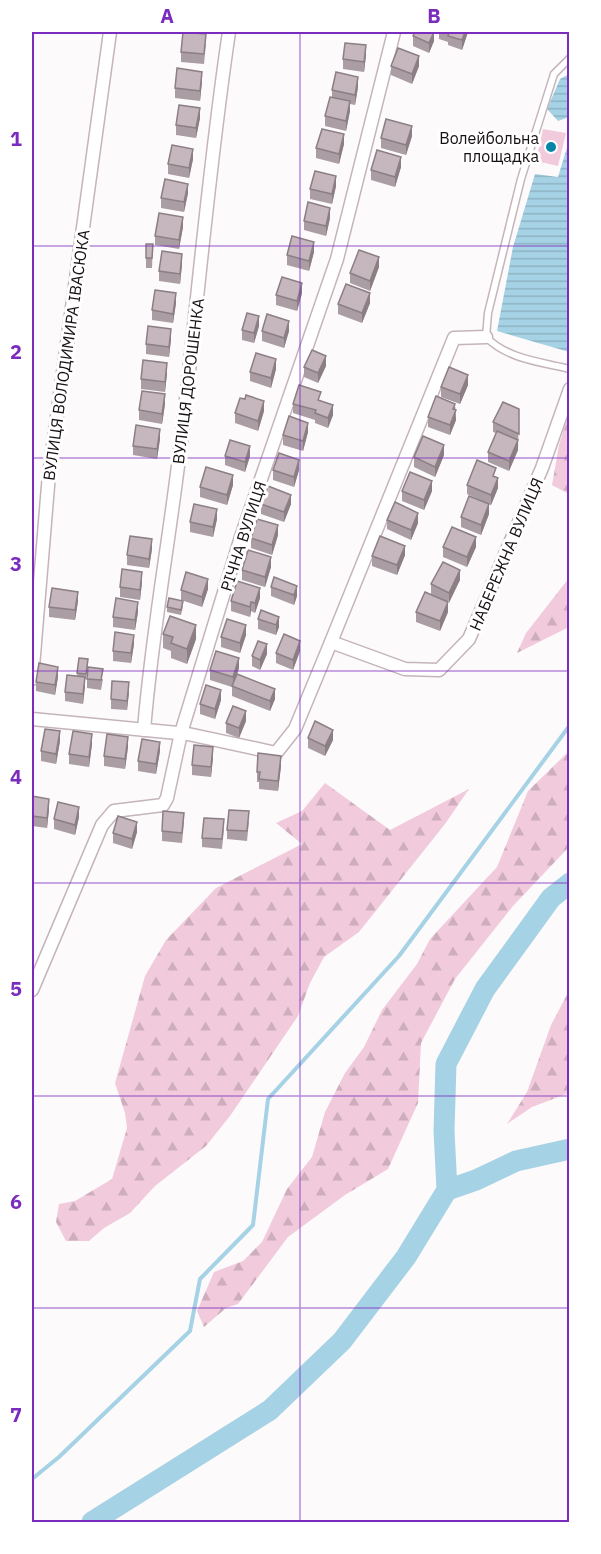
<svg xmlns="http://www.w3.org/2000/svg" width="601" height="1554" viewBox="0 0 601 1554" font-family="'IBM Plex Sans',sans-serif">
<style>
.forest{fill:url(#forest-firs)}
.pitch{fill:#f1cbdc}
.water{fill:url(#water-rules)}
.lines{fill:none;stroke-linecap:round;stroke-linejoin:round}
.stream{stroke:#a5d2e4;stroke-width:4}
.river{stroke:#a5d2e4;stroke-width:21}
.service-casing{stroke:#c4b4bb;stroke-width:9}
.minor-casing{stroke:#c4b4bb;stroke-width:15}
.service{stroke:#fff;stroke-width:6}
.minor{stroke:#fff;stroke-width:12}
.wall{fill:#aa9da3}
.shaded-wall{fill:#8b7f84}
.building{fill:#c6b6bd;stroke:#8b7f84;stroke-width:1.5}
.grid{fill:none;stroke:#7b2cbf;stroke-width:1.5;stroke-opacity:0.55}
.poi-dot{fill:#0586a9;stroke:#fff;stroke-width:2}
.labels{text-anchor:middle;stroke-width:6;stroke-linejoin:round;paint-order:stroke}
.poi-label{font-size:16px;fill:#171114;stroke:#fff;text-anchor:end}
.street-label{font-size:16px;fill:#171114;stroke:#fff}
.neatline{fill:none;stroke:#7b2cbf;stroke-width:2}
.grid-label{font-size:20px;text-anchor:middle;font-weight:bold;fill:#7b2cbf}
</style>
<defs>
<pattern id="forest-firs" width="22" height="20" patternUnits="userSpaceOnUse" patternTransform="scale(1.5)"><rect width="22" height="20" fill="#f1cbdc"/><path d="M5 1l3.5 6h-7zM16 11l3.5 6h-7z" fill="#ceadbc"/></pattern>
<pattern id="water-rules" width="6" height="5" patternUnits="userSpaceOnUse" patternTransform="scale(1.5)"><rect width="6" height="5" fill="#a5d2e4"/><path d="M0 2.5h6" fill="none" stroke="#8db3c3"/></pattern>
</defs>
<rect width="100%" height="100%" fill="#fdfafc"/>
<g class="forest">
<path d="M 569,412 L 570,494 L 569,494 L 552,485 L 559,445 Z"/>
<path d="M 569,578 L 569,627 L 517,653 L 526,633 Z"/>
<path d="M 569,751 L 569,847 L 513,906 L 455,979 L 421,1043 L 418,1103 L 388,1169 L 345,1195 L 288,1237 L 238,1304 L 226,1308 L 204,1327 L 197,1311 L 214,1272 L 243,1261 L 262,1242 L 287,1189 L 312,1157 L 325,1112 L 345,1073 L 364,1047 L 382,1010 L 417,964 L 430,939 L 497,867 L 528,791 Z"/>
<path d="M 325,783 L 390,830 L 469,789 L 445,824 L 359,932 L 324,957 L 310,983 L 298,1016 L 230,1116 L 206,1146 L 155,1186 L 130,1213 L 104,1228 L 89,1241 L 66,1241 L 56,1222 L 59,1204 L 75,1201 L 112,1179 L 127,1128 L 125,1113 L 115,1083 L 145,976 L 166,940 L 216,888 L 302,844 L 276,823 L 302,811 Z"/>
<path d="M 569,991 L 569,1093 L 532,1107 L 507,1124 L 527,1092 L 551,1025 Z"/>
</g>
<path class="pitch" d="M 543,129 L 566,133 L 558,166 L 536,161 Z"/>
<g class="water">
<path d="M 569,74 L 569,117 L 558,121 L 547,109 L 560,79 Z"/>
<path d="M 569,141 L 569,352 L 497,331 L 513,247 L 535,174 L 558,177 Z"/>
</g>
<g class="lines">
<path class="stream" d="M 32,1479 L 59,1457 L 190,1331 L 200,1279 L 253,1225 L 268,1099 L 399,956 L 570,725"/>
<g class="river">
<path d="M 447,1190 L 476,1180 L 516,1161 L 570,1149"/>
<path d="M 92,1522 L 270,1410 L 342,1341 L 406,1257 L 447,1190 L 444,1131 L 446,1064 L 485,989 L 551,898 L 570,883"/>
</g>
<defs>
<path id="service" d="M 570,58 L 554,74 L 521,179 L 488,313 L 486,337 C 507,359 541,362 570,369"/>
<g id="minor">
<path d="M 331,642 L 454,338 L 486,337"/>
<path d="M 32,679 L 49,474 L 110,32"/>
<path d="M 32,719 L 188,734 L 276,753 L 295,729 L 331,642 L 405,669 L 439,670 L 469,639 L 542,468 L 570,389"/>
<path d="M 144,730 C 152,630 171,532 182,433 C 198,299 209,165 229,32"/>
<path d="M 32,990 L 102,825 L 114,811 L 163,805 L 167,798 L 181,733 L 241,537 L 337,259 L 394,32"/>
</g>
</defs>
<use href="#service" class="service-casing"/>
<use href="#minor" class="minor-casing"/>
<use href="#service" class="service"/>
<use href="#minor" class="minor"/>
</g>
<g class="wall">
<path d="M 439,32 L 468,32 L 462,50 L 448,45 L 448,42 L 439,39 Z"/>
<path d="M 413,36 L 434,41 L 429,53 L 413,46 Z"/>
<path d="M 206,43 L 204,64 L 181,62 L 181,52 Z"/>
<path d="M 366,55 L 364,72 L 343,69 L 343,59 Z"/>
<path d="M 391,66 L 419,66 L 412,84 L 391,75 Z"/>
<path d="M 202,81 L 200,101 L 175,98 L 175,88 Z"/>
<path d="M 358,87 L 355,105 L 350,104 L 350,111 L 346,131 L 325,126 L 325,116 L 332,97 L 332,90 Z"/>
<path d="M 200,118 L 196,138 L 176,135 L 176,125 Z"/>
<path d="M 412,136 L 406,155 L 381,148 L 381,138 Z"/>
<path d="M 344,144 L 339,164 L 316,158 L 316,148 Z"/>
<path d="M 193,159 L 189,178 L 168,174 L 168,164 Z"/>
<path d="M 401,167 L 395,187 L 371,180 L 371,170 Z"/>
<path d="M 336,186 L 332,204 L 310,199 L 310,189 Z"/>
<path d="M 188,193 L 184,212 L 161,208 L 161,198 Z"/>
<path d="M 330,218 L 326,236 L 304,230 L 304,221 Z"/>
<path d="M 183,227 L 179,249 L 155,245 L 155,236 Z"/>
<path d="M 146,244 L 153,244 L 152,268 L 146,268 Z"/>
<path d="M 314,252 L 309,271 L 287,265 L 287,255 Z"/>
<path d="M 182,264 L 180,284 L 159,281 L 159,271 Z"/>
<path d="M 379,267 L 370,291 L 350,283 L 350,273 Z"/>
<path d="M 302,293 L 297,311 L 276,305 L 276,295 Z"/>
<path d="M 176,303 L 173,323 L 152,320 L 152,310 Z"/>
<path d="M 370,303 L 362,323 L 338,314 L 338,304 Z"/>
<path d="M 259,326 L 254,343 L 242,340 L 242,330 Z"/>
<path d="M 262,331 L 289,331 L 284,348 L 262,341 Z"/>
<path d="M 171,339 L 169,357 L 146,354 L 146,344 Z"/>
<path d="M 326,366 L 318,383 L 304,377 L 304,367 Z"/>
<path d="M 276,369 L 271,388 L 250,381 L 250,372 Z"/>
<path d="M 167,373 L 165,392 L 141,389 L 141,379 Z"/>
<path d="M 468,385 L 460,404 L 441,397 L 441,387 Z"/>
<path d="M 245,399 L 264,411 L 258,431 L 235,423 L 235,413 Z"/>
<path d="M 321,401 L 333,415 L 328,428 L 315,423 L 315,420 L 293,413 L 293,404 Z"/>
<path d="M 165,404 L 162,424 L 139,420 L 139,410 Z"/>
<path d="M 519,409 L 518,450 L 509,471 L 488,462 L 488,452 L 496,433 L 493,432 L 493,422 Z"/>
<path d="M 455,410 L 456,420 L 450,435 L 428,427 L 428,417 Z"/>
<path d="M 308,432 L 303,451 L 283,445 L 283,435 Z"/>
<path d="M 160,439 L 157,459 L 133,455 L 133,446 Z"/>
<path d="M 444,455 L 435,477 L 414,467 L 414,457 Z"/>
<path d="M 225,456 L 250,456 L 245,472 L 225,465 Z"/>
<path d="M 273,470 L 299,470 L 294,487 L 273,480 Z"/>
<path d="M 496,477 L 498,488 L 491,505 L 467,494 L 467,485 Z"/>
<path d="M 233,485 L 227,505 L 200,497 L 200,487 Z"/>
<path d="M 402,491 L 432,491 L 424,510 L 402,501 Z"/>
<path d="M 261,504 L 291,504 L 284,522 L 261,514 Z"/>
<path d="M 489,514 L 481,535 L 461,527 L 461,517 Z"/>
<path d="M 217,519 L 213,537 L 190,532 L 190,522 Z"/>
<path d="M 387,520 L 418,523 L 411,540 L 387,529 Z"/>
<path d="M 278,535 L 272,555 L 251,548 L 251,538 Z"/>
<path d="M 443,547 L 476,547 L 467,567 L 443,557 Z"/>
<path d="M 152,549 L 149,568 L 127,565 L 127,555 Z"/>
<path d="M 405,555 L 397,575 L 372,566 L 372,556 Z"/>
<path d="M 271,567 L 265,587 L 242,580 L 242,570 Z"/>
<path d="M 460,580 L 448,602 L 448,612 L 440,631 L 416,622 L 416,612 L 442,599 L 431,594 L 431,584 Z"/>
<path d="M 142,582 L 140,600 L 120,597 L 120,587 Z"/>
<path d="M 271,587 L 297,596 L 294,605 L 271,596 Z"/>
<path d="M 208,589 L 202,607 L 181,600 L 181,590 Z"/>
<path d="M 260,598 L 255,613 L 251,611 L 250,617 L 231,611 L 231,601 Z"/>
<path d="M 78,601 L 75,620 L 49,617 L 49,607 Z"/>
<path d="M 183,606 L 181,615 L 167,612 L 167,607 Z"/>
<path d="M 138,612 L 135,630 L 113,627 L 113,617 Z"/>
<path d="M 258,619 L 279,627 L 276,635 L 258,629 Z"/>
<path d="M 163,634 L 196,639 L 187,664 L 171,658 L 171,651 L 163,648 Z"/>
<path d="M 246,635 L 240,653 L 221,647 L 221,637 Z"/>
<path d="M 134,644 L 131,663 L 113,661 L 113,651 Z"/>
<path d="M 300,651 L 293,670 L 276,663 L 276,653 Z"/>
<path d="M 267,654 L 260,670 L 252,666 L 252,656 Z"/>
<path d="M 79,658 L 88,664 L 86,679 L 85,679 L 83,704 L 65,701 L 65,692 L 77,676 Z"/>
<path d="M 239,668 L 237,674 L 275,699 L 270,711 L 232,696 L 232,687 L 210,680 L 210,670 Z"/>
<path d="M 58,677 L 55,695 L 36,691 L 36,682 Z"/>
<path d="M 87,679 L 103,679 L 101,690 L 87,688 Z"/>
<path d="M 129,692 L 127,710 L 111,709 L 111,699 Z"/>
<path d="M 221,700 L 215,719 L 200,714 L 200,704 Z"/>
<path d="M 246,721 L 239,738 L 226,733 L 226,723 Z"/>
<path d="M 308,738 L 333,740 L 325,756 L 308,748 Z"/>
<path d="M 60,741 L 56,764 L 41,761 L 41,751 Z"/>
<path d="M 92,744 L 89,767 L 69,764 L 69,754 Z"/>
<path d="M 128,747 L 125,769 L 104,766 L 104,756 Z"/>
<path d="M 160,751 L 156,774 L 138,771 L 138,761 Z"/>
<path d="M 213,757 L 211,777 L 192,775 L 192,765 Z"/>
<path d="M 281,766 L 278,791 L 259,789 L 259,782 L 257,782 L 257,772 Z"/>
<path d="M 32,796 L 49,809 L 47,828 L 32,826 Z"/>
<path d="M 79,817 L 75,835 L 54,829 L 54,819 Z"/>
<path d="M 249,821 L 247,841 L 227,839 L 227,830 Z"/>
<path d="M 184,822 L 182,843 L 162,841 L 162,831 Z"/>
<path d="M 224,829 L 222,849 L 202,847 L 202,838 Z"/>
<path d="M 137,832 L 132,849 L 113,843 L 113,833 Z"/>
</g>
<g class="shaded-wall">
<path d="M 434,32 L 434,41 L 429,53 L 429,43 Z"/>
<path d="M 465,32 L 468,32 L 462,50 L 462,40 Z"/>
<path d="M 366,45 L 366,55 L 364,72 L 364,62 Z"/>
<path d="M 419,56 L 419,66 L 412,84 L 412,74 Z"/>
<path d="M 202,72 L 202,81 L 200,101 L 200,91 Z"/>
<path d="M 358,77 L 358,87 L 355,105 L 355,95 Z"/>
<path d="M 350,101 L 350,111 L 346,131 L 346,121 Z"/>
<path d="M 200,108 L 200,118 L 196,138 L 196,128 Z"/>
<path d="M 412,126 L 412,136 L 406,155 L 406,145 Z"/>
<path d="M 344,134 L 344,144 L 339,164 L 339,154 Z"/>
<path d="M 193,149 L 193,159 L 189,178 L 189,168 Z"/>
<path d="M 401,157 L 401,167 L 395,187 L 395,177 Z"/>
<path d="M 336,176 L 336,186 L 332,204 L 332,194 Z"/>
<path d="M 188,184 L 188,193 L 184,212 L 184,202 Z"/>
<path d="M 330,208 L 330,218 L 326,236 L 326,226 Z"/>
<path d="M 183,217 L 183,227 L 179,249 L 179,240 Z"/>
<path d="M 314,242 L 314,252 L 309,271 L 309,261 Z"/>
<path d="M 182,254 L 182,264 L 180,284 L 180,274 Z"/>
<path d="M 379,257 L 379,267 L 370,291 L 370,281 Z"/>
<path d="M 302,283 L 302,293 L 297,311 L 297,301 Z"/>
<path d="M 176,293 L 176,303 L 173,323 L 173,314 Z"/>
<path d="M 370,293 L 370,303 L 362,323 L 362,313 Z"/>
<path d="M 259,316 L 259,326 L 254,343 L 254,333 Z"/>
<path d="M 289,321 L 289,331 L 284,348 L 284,338 Z"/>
<path d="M 171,329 L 171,339 L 169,357 L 169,347 Z"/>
<path d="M 326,356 L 326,366 L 318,383 L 318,373 Z"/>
<path d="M 276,359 L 276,369 L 271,388 L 271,378 Z"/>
<path d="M 167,363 L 167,373 L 165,392 L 165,382 Z"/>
<path d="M 468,375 L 468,385 L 460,404 L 460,394 Z"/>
<path d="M 165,394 L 165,404 L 162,424 L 162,414 Z"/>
<path d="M 264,401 L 264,411 L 258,431 L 258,421 Z"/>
<path d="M 455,404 L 456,420 L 450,435 L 450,425 Z"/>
<path d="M 333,405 L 333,415 L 328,428 L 328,418 Z"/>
<path d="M 308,423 L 308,432 L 303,451 L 303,441 Z"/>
<path d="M 160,429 L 160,439 L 157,459 L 157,449 Z"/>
<path d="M 518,440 L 518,450 L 509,471 L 509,461 Z"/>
<path d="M 444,445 L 444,455 L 435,477 L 435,467 Z"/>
<path d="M 250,446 L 250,456 L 245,472 L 245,462 Z"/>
<path d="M 299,460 L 299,470 L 294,487 L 294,477 Z"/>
<path d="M 233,475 L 233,485 L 227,505 L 227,495 Z"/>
<path d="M 498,478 L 498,488 L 491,505 L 491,495 Z"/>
<path d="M 432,481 L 432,491 L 424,510 L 424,500 Z"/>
<path d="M 291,495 L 291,504 L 284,522 L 284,512 Z"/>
<path d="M 489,504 L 489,514 L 481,535 L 481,525 Z"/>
<path d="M 217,509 L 217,519 L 213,537 L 213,527 Z"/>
<path d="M 418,513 L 418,523 L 411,540 L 411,530 Z"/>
<path d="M 278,525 L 278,535 L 272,555 L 272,545 Z"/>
<path d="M 476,537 L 476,547 L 467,567 L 467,557 Z"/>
<path d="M 152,539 L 152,549 L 149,568 L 149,559 Z"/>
<path d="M 405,546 L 405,555 L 397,575 L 397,565 Z"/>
<path d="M 271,557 L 271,567 L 265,587 L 265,577 Z"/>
<path d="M 460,570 L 460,580 L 449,603 L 449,593 Z"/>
<path d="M 142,572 L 142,582 L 140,600 L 140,590 Z"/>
<path d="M 208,579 L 208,589 L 202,607 L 202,597 Z"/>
<path d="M 297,586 L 297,596 L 294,605 L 294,595 Z"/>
<path d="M 260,588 L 260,598 L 255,613 L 255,603 Z"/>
<path d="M 78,592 L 78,601 L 75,620 L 75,610 Z"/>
<path d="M 138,602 L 138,612 L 135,630 L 135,620 Z"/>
<path d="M 251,602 L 251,611 L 250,617 L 250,607 Z"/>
<path d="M 448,602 L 448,612 L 440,631 L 440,621 Z"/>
<path d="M 279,617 L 279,627 L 276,635 L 276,625 Z"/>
<path d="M 196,625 L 196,639 L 187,664 L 187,649 Z"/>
<path d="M 246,625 L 246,635 L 240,653 L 240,643 Z"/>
<path d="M 134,635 L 134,644 L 131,663 L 131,653 Z"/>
<path d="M 300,641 L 300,651 L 293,670 L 293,660 Z"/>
<path d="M 267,644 L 267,654 L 260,670 L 260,660 Z"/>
<path d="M 239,658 L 239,668 L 233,687 L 233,677 Z"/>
<path d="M 58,667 L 58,677 L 55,695 L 55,685 Z"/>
<path d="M 85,677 L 85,687 L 83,704 L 83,694 Z"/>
<path d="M 129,682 L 129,692 L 127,710 L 127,701 Z"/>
<path d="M 275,689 L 275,699 L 270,711 L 270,701 Z"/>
<path d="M 221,690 L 221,700 L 215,719 L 215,709 Z"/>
<path d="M 246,711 L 246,721 L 239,738 L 239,728 Z"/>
<path d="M 333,730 L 333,740 L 325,756 L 325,746 Z"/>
<path d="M 60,731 L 60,741 L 56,764 L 56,754 Z"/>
<path d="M 92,734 L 92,744 L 89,767 L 89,757 Z"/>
<path d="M 128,737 L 128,747 L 125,769 L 125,759 Z"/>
<path d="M 160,742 L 160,751 L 156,774 L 156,764 Z"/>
<path d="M 213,747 L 213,757 L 211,777 L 211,767 Z"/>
<path d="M 281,756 L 281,766 L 278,791 L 278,781 Z"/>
<path d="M 49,799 L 49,809 L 47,828 L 47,818 Z"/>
<path d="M 79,807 L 79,817 L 75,835 L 75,825 Z"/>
<path d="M 137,822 L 137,832 L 132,849 L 132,839 Z"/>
</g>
<g class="building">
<path d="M 183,32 L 206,34 L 204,54 L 181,52 Z"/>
<path d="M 415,32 L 434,32 L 429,43 L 413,36 Z"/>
<path d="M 446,32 L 465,32 L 462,40 L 448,36 L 449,33 Z"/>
<path d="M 345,43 L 366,45 L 364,62 L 343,59 Z"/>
<path d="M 398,48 L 419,56 L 412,74 L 391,66 Z"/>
<path d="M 177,68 L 202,72 L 200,91 L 175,88 Z"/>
<path d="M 336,72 L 358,77 L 355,95 L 332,90 Z"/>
<path d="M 330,97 L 350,101 L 346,121 L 325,116 Z"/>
<path d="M 179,105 L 200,108 L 196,128 L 176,125 Z"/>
<path d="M 386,119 L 412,126 L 406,145 L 381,138 Z"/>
<path d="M 322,129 L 344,134 L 339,154 L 316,148 Z"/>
<path d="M 172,145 L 193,149 L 189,168 L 168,164 Z"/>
<path d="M 377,150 L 401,157 L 395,177 L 371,170 Z"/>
<path d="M 315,171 L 336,176 L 332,194 L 310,189 Z"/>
<path d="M 165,179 L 188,184 L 184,202 L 161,198 Z"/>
<path d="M 308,202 L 330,208 L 326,226 L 304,221 Z"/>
<path d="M 159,213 L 183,217 L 179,240 L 155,236 Z"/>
<path d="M 292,236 L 314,242 L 309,261 L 287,255 Z"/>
<path d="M 146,244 L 153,244 L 152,258 L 146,258 Z"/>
<path d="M 359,250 L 379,257 L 370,281 L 350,273 Z"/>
<path d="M 162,251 L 182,254 L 180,274 L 159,271 Z"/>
<path d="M 282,277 L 302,283 L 297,301 L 276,295 Z"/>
<path d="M 346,284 L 370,293 L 362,313 L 338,304 Z"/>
<path d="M 155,290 L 176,293 L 173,314 L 152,310 Z"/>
<path d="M 247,313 L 259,316 L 254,333 L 242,330 Z"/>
<path d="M 267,314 L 289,321 L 284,338 L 262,331 Z"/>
<path d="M 148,326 L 171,329 L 169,347 L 146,344 Z"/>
<path d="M 312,350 L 326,356 L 318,373 L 304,367 Z"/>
<path d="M 256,353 L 276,359 L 271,378 L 250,372 Z"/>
<path d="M 143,360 L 167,363 L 165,382 L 141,379 Z"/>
<path d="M 449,367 L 468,375 L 460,394 L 441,387 Z"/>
<path d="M 299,385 L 321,392 L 318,400 L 333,405 L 328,418 L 315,413 L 316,410 L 293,404 Z"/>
<path d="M 142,391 L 165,394 L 162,414 L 139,410 Z"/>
<path d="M 246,395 L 264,401 L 258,421 L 235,413 L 240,398 L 245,399 Z"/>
<path d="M 436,396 L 455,404 L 453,409 L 456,410 L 450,425 L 428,417 Z"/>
<path d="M 503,402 L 519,409 L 519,434 L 493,422 Z"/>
<path d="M 289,416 L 308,423 L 303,441 L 283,435 Z"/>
<path d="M 136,425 L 160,429 L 157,449 L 133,446 Z"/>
<path d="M 497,431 L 518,440 L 509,461 L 488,452 Z"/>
<path d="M 423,436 L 444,445 L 435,467 L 414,457 Z"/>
<path d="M 230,440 L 250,446 L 245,462 L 225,456 Z"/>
<path d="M 279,453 L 299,460 L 294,477 L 273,470 Z"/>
<path d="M 477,460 L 496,468 L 493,476 L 498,478 L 491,495 L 467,485 Z"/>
<path d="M 206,467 L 233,475 L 227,495 L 200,487 Z"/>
<path d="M 410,472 L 432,481 L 424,500 L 402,491 Z"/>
<path d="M 268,486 L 291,495 L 284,512 L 261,504 Z"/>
<path d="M 469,496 L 489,504 L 481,525 L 461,517 Z"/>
<path d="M 395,502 L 418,513 L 411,530 L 387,520 Z"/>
<path d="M 194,504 L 217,509 L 213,527 L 190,522 Z"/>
<path d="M 257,519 L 278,525 L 272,545 L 251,538 Z"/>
<path d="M 452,527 L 476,537 L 467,557 L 443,547 Z"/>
<path d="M 130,536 L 152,539 L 149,559 L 127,555 Z"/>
<path d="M 380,536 L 405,546 L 397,565 L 372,556 Z"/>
<path d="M 248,550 L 271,557 L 265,577 L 242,570 Z"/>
<path d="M 443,562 L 460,570 L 449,593 L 431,584 Z"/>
<path d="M 122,569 L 142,572 L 140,590 L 120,587 Z"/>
<path d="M 186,572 L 208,579 L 202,597 L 181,590 Z"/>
<path d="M 274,577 L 297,586 L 294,595 L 271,587 Z"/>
<path d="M 237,581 L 260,588 L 255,603 L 251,602 L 250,607 L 231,601 Z"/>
<path d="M 52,588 L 78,592 L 75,610 L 49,607 Z"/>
<path d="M 425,592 L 448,602 L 440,621 L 416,612 Z"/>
<path d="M 116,598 L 138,602 L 135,620 L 113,617 Z"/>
<path d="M 169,598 L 183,601 L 181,610 L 167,607 Z"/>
<path d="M 261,610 L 279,617 L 276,625 L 258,619 Z"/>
<path d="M 170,616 L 196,625 L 187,649 L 171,643 L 173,637 L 163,634 Z"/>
<path d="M 227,619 L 246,625 L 240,643 L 221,637 Z"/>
<path d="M 115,632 L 134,635 L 131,653 L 113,651 Z"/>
<path d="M 284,634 L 300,641 L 293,660 L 276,653 Z"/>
<path d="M 258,641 L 267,644 L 260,660 L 252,656 Z"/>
<path d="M 216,651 L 239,658 L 233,677 L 210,670 Z"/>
<path d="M 79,658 L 88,659 L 86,674 L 77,673 Z"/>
<path d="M 39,663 L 58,667 L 55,685 L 36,682 Z"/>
<path d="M 88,667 L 103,669 L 101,680 L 87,679 Z"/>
<path d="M 237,674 L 275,689 L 270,701 L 232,686 Z"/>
<path d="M 67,675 L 85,677 L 83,694 L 65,692 Z"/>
<path d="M 112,681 L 129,682 L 127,701 L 111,699 Z"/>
<path d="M 206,685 L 221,690 L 215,709 L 200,704 Z"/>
<path d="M 233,706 L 246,711 L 239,728 L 226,723 Z"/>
<path d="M 315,721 L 333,730 L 325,746 L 308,738 Z"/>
<path d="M 45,729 L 60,731 L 56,754 L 41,751 Z"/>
<path d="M 73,731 L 92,734 L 89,757 L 69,754 Z"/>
<path d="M 107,734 L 128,737 L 125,759 L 104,756 Z"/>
<path d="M 142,739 L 160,742 L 156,764 L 138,761 Z"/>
<path d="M 194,745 L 213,747 L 211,767 L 192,765 Z"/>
<path d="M 258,753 L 281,756 L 278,781 L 259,779 L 260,772 L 257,772 Z"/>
<path d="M 32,796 L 49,799 L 47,818 L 32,816 Z"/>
<path d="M 58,802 L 79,807 L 75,825 L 54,819 Z"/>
<path d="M 229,810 L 249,811 L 247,831 L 227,830 Z"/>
<path d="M 163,811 L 184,813 L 182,833 L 162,831 Z"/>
<path d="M 118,816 L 137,822 L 132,839 L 113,833 Z"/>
<path d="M 204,818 L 224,819 L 222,839 L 202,838 Z"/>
</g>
<path class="grid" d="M 300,32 L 300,1522M 32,246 L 570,246M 32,458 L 570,458M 32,671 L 570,671M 32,883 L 570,883M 32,1096 L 570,1096M 32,1308 L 570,1308"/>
<circle class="poi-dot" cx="551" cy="147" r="6"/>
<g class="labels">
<g class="poi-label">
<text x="539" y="144">Волейбольна<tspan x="539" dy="18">площадка</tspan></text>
</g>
<g class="street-label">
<text transform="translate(66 355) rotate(-82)" y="6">ВУЛИЦЯ ВОЛОДИМИРА ІВАСЮКА</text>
<text transform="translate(188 381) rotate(-83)" y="6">ВУЛИЦЯ ДОРОШЕНКА</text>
<text transform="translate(243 536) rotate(-72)" y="6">РІЧНА ВУЛИЦЯ</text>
<text transform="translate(506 554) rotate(-67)" y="6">НАБЕРЕЖНА ВУЛИЦЯ</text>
</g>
</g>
<rect width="601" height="1554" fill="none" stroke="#ffffff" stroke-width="66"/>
<rect x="33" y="33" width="535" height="1488" class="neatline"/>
<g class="grid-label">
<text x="167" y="23">A</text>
<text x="434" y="23">B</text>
<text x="16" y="146">1</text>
<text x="16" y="359">2</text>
<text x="16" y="571">3</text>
<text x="16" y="784">4</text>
<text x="16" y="996">5</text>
<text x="16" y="1209">6</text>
<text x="16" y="1422">7</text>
</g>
</svg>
